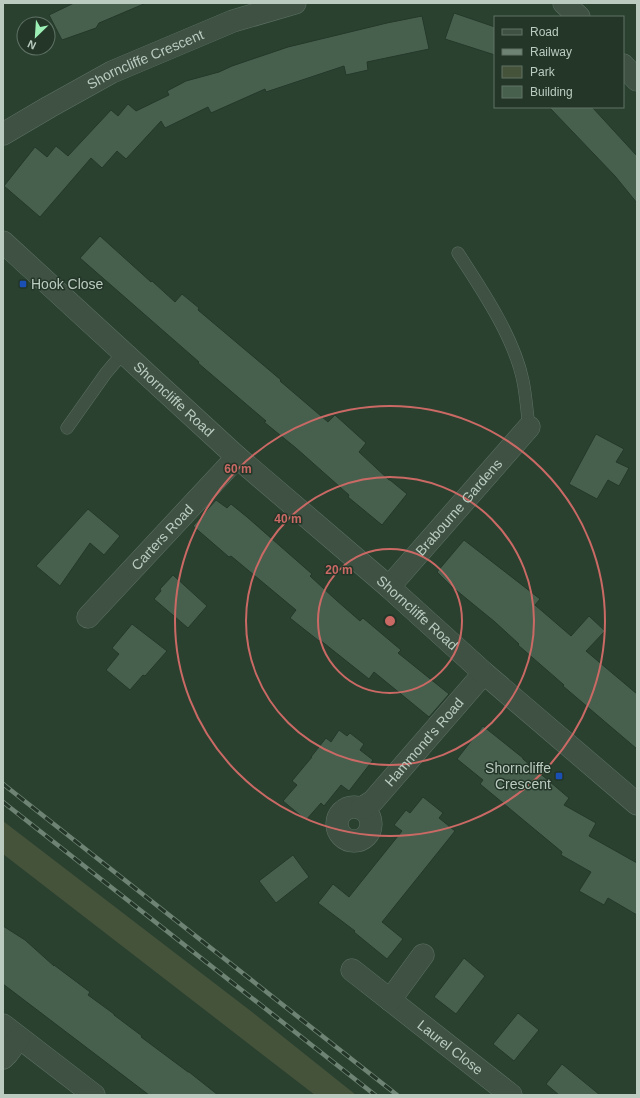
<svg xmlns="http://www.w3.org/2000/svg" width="640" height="1098" viewBox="0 0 640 1098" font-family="Arial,sans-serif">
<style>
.green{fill:#46533b}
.building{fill:#47604e;stroke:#25382a}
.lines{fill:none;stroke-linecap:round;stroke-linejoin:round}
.service-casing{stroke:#5f7164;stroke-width:13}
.minor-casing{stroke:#5f7164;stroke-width:23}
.tertiary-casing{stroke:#5f7164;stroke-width:23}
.service{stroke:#3e5143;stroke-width:12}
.minor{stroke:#3e5143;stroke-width:22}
.tertiary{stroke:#3e5143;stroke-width:22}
.rail-casing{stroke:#6e8373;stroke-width:4.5}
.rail{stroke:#233628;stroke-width:3;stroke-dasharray:9;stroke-linecap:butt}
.ring{fill:none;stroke:#cb6965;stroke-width:2}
.transit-dot{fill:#1a4fb4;stroke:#233628;stroke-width:1.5}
.labels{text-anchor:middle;stroke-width:3;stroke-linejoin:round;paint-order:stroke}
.street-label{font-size:14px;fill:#bbcbc0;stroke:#233628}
.poi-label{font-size:14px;fill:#bbcbc0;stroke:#233628;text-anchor:start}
.centre{fill:#cb6965;stroke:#233628;stroke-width:2}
.ring-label{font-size:12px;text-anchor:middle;font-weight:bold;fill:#cb6965;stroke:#233628;stroke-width:3;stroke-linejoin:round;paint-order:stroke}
</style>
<rect width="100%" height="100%" fill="#2a4130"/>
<path class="green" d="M 3,821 L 252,1012 L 356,1095 L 315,1095 L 3,854 Z"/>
<g class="building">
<path d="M 74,3 L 146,3 L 99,23 L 96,28 L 62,40 L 49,15 Z"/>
<path d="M 454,13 L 495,27 L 495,55 L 445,39 Z"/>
<path d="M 422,16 L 429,49 L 367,62 L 368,70 L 346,75 L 344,66 L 266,92 L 265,89 L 211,113 L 208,107 L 165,128 L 161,121 L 126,159 L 117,151 L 102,168 L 91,158 L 40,217 L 4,186 L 35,147 L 47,157 L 56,146 L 68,156 L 111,110 L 118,116 L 128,104 L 136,111 L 169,95 L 167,91 L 186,81 L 219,72 L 232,66 L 288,47 L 387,23 Z"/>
<path d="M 549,107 L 592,107 L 637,156 L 637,203 L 615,176 Z"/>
<path d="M 100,236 L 151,282 L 152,281 L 175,302 L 182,294 L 199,308 L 198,310 L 281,380 L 280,381 L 328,422 L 335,415 L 366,443 L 359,452 L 389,480 L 390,480 L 407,494 L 382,525 L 348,497 L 349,495 L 296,448 L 264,422 L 266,421 L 198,363 L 199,362 L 80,258 Z"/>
<path d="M 596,434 L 624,449 L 616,462 L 629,468 L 619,486 L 608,480 L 597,499 L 569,484 Z"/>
<path d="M 216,500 L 227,508 L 231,504 L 247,517 L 312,574 L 310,576 L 336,600 L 360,621 L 363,618 L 401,650 L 398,653 L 449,694 L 429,717 L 374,672 L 369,679 L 320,640 L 319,641 L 290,618 L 296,610 L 231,556 L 229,557 L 193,526 Z"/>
<path d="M 88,509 L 120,536 L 104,555 L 90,543 L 60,586 L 36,566 L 59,541 Z"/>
<path d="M 464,540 L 540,599 L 535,605 L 571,636 L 589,616 L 605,631 L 586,651 L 637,694 L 637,749 L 563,686 L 564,685 L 518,645 L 519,644 L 495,622 L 451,586 L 437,572 Z"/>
<path d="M 173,575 L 207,606 L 188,628 L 154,599 L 161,591 L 160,589 Z"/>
<path d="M 132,624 L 167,651 L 145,676 L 143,675 L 130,690 L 106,670 L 119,654 L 112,648 Z"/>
<path d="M 483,726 L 523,758 L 523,759 L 569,798 L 564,805 L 596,823 L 589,836 L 637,863 L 637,915 L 608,898 L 604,905 L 579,891 L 591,872 L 561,855 L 562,852 L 480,784 L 483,780 L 457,759 Z"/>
<path d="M 339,730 L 347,736 L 350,733 L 364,744 L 360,750 L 373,760 L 349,791 L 341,785 L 324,806 L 321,803 L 306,820 L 283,801 L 297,785 L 292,781 L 312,757 L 311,757 L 326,738 L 331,742 Z"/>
<path d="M 423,797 L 443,813 L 439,818 L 455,831 L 382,922 L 403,939 L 387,959 L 354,932 L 355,931 L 318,903 L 333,884 L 349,897 L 402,831 L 394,825 L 406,810 L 410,813 Z"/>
<path d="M 293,855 L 309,877 L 276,903 L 259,881 Z"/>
<path d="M 3,926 L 25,940 L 54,966 L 54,965 L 90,992 L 88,995 L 114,1014 L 114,1015 L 142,1036 L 141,1037 L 188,1072 L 189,1072 L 218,1095 L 149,1095 L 3,984 Z"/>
<path d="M 464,958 L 485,976 L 456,1014 L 434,997 Z"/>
<path d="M 518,1013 L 539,1030 L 514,1061 L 493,1044 Z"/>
<path d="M 562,1064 L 600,1095 L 559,1095 L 546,1084 Z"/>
</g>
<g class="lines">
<defs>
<g id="service">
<path d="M 458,253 C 482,290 514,337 523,381 C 526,396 527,412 529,427"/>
<path d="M 67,428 L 106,373 L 123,353"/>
</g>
<g id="minor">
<path d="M 564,3 L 579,17"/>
<path d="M 623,65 L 637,80"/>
<path id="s1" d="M 3,134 L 49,107 L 112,72 L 233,21 L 295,3"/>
<path id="s2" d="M 389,587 L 529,427"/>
<path id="s3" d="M 88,617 L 237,457"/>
<circle cx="354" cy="824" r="17"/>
<path id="s4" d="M 362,808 L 373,801 L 484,673"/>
<path id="s5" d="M 352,970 L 511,1095"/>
<path d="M 390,1000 L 423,955"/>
<path d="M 3,1025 L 94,1095"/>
<path d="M 3,1058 L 8,1053 L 19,1038"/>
</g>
<g id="tertiary">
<path id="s6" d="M 3,242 L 237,457 L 389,587 L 484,673 L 637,804"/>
</g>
</defs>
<use href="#service" class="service-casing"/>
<use href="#minor" class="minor-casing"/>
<use href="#tertiary" class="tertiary-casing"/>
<use href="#service" class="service"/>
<use href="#minor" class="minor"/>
<use href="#tertiary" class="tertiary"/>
<defs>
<g id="rail">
<path d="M 3,784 L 397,1095"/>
<path d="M 3,802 L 375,1095"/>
</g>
</defs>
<use href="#rail" class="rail-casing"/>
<use href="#rail" class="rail"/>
</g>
<g class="ring">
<circle cx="390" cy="621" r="72"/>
<circle cx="390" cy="621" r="144"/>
<circle cx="390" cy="621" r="215"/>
</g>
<g class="transit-dot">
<rect x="19" y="280" width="8" height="8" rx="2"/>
<rect x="555" y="772" width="8" height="8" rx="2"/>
</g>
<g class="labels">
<g class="street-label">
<text dy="5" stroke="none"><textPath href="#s1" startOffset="161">Shorncliffe Crescent</textPath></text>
<text dy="5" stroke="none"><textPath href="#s6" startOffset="232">Shorncliffe Road</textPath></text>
<text dy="5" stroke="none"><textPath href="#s2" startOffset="106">Brabourne Gardens</textPath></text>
<text dy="5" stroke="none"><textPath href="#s3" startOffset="109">Carters Road</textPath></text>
<text dy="5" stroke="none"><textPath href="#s6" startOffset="556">Shorncliffe Road</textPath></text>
<text dy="5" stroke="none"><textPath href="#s4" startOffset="91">Hammond's Road</textPath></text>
<text dy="5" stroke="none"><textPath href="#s5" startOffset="125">Laurel Close</textPath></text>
</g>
<g class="poi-label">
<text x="31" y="289">Hook Close</text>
<text x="551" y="773" text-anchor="end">Shorncliffe<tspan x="551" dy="16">Crescent</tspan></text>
</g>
</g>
<circle cx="390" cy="621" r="6" class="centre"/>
<g class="ring-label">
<text x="238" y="473">60 m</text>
<text x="288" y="523">40 m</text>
<text x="339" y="574">20 m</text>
</g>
<rect width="640" height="1098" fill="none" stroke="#bbcbc0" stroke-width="8"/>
<rect x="494" y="16" width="130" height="92" fill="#233628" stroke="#607265"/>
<rect x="502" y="29" width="20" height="6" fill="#3e5143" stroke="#607265"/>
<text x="530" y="36" font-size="12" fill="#bbcbc0">Road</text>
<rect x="502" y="49" width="20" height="6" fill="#6e8373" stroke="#607265"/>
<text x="530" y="56" font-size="12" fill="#bbcbc0">Railway</text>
<rect x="502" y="66" width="20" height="12" fill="#46533b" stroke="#607265"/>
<text x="530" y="76" font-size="12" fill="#bbcbc0">Park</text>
<rect x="502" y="86" width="20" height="12" fill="#47604e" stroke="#607265"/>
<text x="530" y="96" font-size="12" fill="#bbcbc0">Building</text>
<g transform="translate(36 36) rotate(205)"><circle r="19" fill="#233628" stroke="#607265"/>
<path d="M0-3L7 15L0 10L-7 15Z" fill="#9cefb5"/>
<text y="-6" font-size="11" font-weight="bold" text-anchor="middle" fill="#bbcbc0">N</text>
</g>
</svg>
